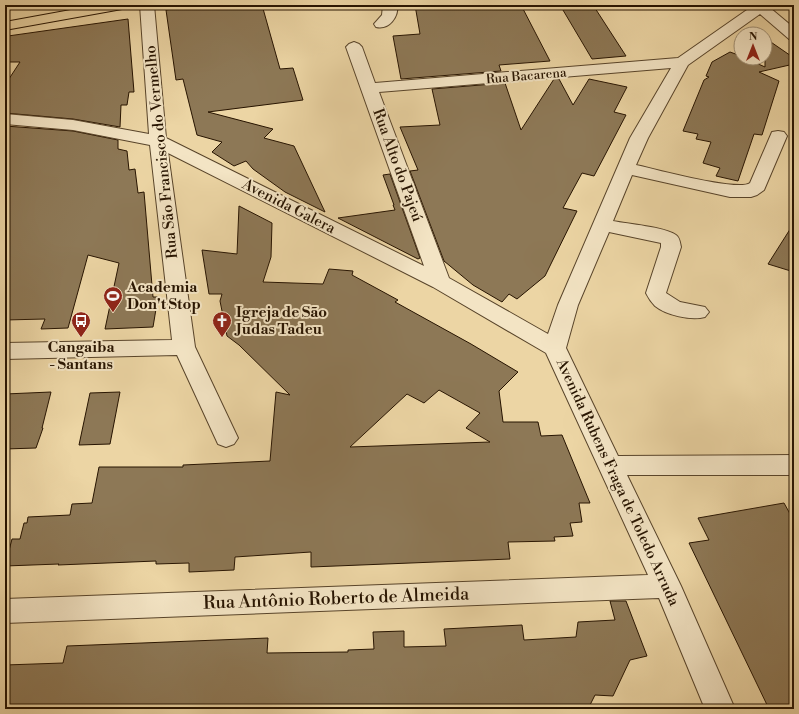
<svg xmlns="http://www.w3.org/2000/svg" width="799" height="714" viewBox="0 0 799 714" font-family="'Libre Bodoni',serif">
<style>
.building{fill:#8d7856;stroke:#271401;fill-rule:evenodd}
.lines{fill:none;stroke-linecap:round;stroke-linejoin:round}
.minor-casing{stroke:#58442a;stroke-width:2}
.major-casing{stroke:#271401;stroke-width:2}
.minor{fill:#f3e4c4;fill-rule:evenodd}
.major{fill:#ecd5a4;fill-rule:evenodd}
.labels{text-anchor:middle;stroke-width:4;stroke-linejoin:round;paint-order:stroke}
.far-street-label{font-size:13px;fill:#271401;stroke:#f3e4c4}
.street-label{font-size:15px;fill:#271401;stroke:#f3e4c4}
.poi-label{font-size:15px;font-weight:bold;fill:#271401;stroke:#f3e4c4;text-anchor:start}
.near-street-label{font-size:18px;fill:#271401;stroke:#f3e4c4}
</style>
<rect width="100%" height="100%" fill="#ecd5a4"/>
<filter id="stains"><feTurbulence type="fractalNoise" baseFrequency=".005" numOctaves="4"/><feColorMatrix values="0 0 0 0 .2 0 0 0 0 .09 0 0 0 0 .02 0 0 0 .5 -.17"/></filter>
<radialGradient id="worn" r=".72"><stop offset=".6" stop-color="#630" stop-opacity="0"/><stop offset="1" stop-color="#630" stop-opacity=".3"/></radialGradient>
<g class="building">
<path d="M 194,5 L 262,5 L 280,69 L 293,68 L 303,100 L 208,112 L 273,129 L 264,138 L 294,146 L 325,212 L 285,192 L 253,169 L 246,161 L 234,166 L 212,152 L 222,142 L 197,135 L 183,79 L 176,80 L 166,10 Z"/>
<path d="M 415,5 L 521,5 L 550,61 L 499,65 L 501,71 L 401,79 L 393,36 L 420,34 Z"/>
<path d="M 560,5 L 593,5 L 626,56 L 592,59 Z"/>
<path d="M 128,19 L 134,92 L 129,92 L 127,105 L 121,105 L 120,127 L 73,119 L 5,113 L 5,85 L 20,62 L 5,62 L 8,36 Z"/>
<path d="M 765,38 L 794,58 L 794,64 L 759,72 L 779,81 L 762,135 L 754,134 L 738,181 L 716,176 L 720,168 L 703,163 L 711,142 L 696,139 L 698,134 L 683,131 L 704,80 L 709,77 L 706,76 L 712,62 L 730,52 L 741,56 L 741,58 L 745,58 L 765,67 Z"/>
<path d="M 554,79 L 559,79 L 573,105 L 589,79 L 627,87 L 614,112 L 626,115 L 594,176 L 582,173 L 563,208 L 577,211 L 545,276 L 517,299 L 509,294 L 502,302 L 473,285 L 444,261 L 410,171 L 418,170 L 400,127 L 440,125 L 432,89 L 505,83 L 521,130 Z"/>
<path d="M 5,126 L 73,131 L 118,140 L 118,149 L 127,151 L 129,170 L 135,169 L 138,193 L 144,192 L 153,297 L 158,297 L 153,327 L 105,329 L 119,263 L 88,255 L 68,328 L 41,329 L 45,319 L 5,320 Z"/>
<path d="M 390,174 L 420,258 L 418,259 L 338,218 L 395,210 L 393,205 L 394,205 L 383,175 Z"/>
<path d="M 239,206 L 272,223 L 271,257 L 263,282 L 323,284 L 329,269 L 353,271 L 352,275 L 398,300 L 395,302 L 471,344 L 518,372 L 499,391 L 503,422 L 538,422 L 541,436 L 562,435 L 590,503 L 579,503 L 582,522 L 570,523 L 573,536 L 554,537 L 555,541 L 508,542 L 510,559 L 311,567 L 311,552 L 235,557 L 234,570 L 189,572 L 189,563 L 156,564 L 156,561 L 58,565 L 59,564 L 5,566 L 12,539 L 20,539 L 24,523 L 27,523 L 28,517 L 70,515 L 72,504 L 92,503 L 99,467 L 183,467 L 183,465 L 270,461 L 276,392 L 290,395 L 239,345 L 227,336 L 220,301 L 222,294 L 209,294 L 202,250 L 237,254 ZM 439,390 L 480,413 L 466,428 L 490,442 L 350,447 L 407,394 L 424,403 Z"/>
<path d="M 794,223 L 794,272 L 768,264 Z"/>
<path d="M 51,392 L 42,428 L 43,428 L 36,448 L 5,449 L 5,394 Z"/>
<path d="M 120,392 L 110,444 L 79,445 L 90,393 Z"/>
<path d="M 784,503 L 794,521 L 794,709 L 769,709 L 689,543 L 709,540 L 698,518 Z"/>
<path d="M 610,601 L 626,601 L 647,656 L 630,660 L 613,696 L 595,695 L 588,709 L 5,709 L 5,665 L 63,663 L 67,646 L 268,638 L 267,653 L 348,652 L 348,650 L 374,649 L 373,632 L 404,631 L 404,647 L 446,646 L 444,629 L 522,625 L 524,640 L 576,637 L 578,622 L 615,620 Z"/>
</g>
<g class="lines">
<defs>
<g id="minor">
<path d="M 140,5 L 154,5 L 166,138 L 424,266 L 346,47 L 349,44 L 354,42 L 359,44 L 362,47 L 375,83 L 678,58 L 754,5 L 770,5 L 769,7 L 794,28 L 794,40 L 789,39 L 760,14 L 688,65 L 648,138 L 636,165 C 655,169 738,192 750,183 L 772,132 L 778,131 L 784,132 L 787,136 L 764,190 L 757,195 L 751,197 L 730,197 L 632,175 L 613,221 C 628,224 665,227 676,235 C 680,238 680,243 681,247 L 666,293 L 680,302 L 705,307 L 709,312 L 705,317 C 691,321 666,315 655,306 C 651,302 648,297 646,293 L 661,247 L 661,243 L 609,232 L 578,305 L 566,348 L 618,456 L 794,455 L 794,475 L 627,475 L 681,586 L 735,709 L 705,709 L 659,598 L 5,623 L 5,599 L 648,575 L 546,353 L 433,287 L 168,153 L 195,347 L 238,438 L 234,444 L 226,447 L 218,444 L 177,355 L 5,359 L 5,343 L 172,340 L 150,145 L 73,130 L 5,124 L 5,114 L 73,120 L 149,134 ZM 671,68 L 630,138 L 558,305 L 548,334 L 449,278 L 379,92 Z"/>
<path d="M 383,5 L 397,5 C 399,17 389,30 376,27 L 374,24 L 382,15 Z"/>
</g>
<path id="major" d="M 98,5 L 129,5 L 127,8 L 122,9 L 5,30 L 5,22 Z"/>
</defs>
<use href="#minor" class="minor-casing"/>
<use href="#major" class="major-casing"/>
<use href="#minor" class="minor"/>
<use href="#major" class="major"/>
</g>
<defs>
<symbol id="stadium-pin" viewBox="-11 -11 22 30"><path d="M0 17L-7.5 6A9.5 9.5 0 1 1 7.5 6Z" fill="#8f2418" stroke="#f3e4c4"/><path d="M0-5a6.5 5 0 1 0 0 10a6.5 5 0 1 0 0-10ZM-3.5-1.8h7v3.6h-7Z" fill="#fff"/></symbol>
<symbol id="bus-pin" viewBox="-11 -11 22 30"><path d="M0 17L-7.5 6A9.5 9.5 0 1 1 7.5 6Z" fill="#8f2418" stroke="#f3e4c4"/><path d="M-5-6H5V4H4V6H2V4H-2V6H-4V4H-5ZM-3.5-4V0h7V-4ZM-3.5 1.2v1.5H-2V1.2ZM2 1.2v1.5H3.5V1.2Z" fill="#fff"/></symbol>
<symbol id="church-pin" viewBox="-11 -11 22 30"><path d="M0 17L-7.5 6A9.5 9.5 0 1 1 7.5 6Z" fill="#8f2418" stroke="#f3e4c4"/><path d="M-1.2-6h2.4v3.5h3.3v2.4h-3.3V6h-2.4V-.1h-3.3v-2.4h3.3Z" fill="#fff"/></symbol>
</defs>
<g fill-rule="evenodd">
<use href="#stadium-pin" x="102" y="285" width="22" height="30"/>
<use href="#bus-pin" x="70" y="310" width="22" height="30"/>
<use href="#church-pin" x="211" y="310" width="22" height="30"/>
</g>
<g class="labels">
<g class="far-street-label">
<text transform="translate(526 75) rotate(-5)" y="5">Rua Bacarena</text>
</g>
<g class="street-label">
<text transform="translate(161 152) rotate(-96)" y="5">Rua São Francisco do Vermelho</text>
<text transform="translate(398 165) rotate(70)" y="5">Rua Alto do Pajeú</text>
<text transform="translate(289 206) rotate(27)" y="5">Avenida Galera</text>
<text transform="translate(618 482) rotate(65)" y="5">Avenida Rubens Fraga de Toledo Arruda</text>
</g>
<g class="poi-label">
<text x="127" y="292">Academia<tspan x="127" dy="17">Don't Stop</tspan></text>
<text x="236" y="317">Igreja de São<tspan x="236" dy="17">Judas Tadeu</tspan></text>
<text x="81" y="352" text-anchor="middle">Cangaiba<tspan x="81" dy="17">- Santans</tspan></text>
</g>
<g class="near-street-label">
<text transform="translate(336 598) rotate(-2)" y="6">Rua Antônio Roberto de Almeida</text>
</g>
</g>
<rect width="799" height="714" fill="none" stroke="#ecd5a4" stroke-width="20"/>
<rect x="6" y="6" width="787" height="702" fill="none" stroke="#271401" stroke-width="2"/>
<rect x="10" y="10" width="779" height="694" fill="none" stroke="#271401"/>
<g transform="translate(753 46)"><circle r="19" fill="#f3e4c4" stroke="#a19176"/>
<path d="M0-3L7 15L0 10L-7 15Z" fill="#8f2418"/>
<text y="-6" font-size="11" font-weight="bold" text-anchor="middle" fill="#271401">N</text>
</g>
<rect width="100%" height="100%" filter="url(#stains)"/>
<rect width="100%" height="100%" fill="url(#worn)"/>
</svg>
